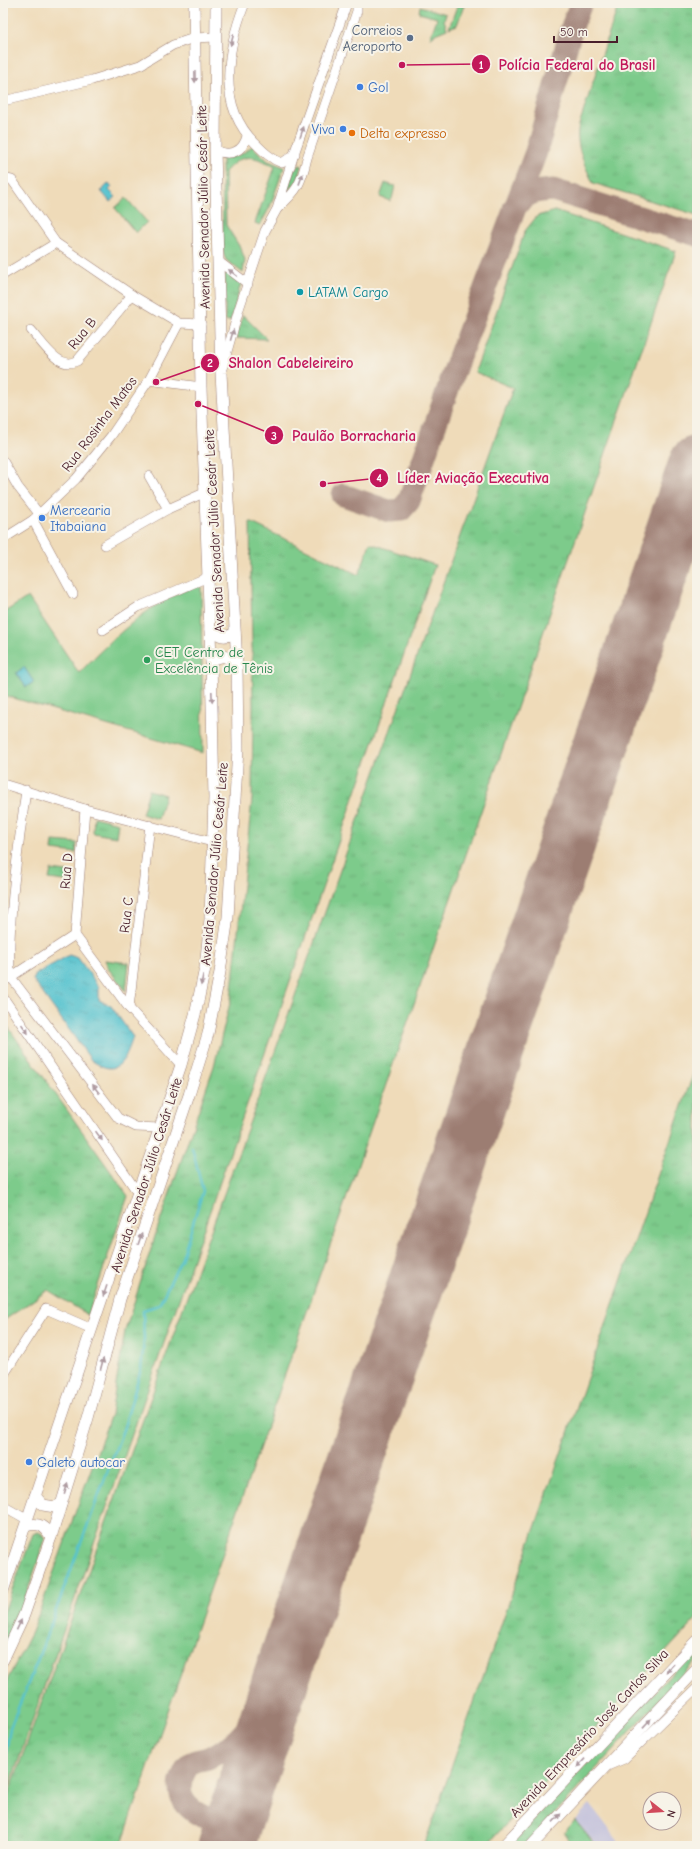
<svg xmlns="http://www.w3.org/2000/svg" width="700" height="1849" viewBox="0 0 700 1849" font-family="'Comic Neue',sans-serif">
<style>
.industrial{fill:#c3c1db}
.grass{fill:url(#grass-tufts);stroke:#64755b}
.garden{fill:#7dcb8b;stroke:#64755b}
.water{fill:url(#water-ripples);stroke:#50717d}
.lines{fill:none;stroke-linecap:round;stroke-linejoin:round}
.stream{stroke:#56c3cf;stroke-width:2.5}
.taxiway{stroke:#9c7d72;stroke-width:23}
.runway{stroke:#9c7d72;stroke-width:57}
.minor-casing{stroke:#9c7d72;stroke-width:10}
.major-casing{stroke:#9c7d72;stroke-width:12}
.minor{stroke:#fff;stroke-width:9}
.major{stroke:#fff;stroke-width:11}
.oneway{fill:#ae9aa0}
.service-dot{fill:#5c6f8a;stroke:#f7f3e8;stroke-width:1.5}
.shop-dot{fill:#3f7fe0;stroke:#f7f3e8;stroke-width:1.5}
.food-dot{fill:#e8710a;stroke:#f7f3e8;stroke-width:1.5}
.culture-dot{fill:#0f9aa8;stroke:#f7f3e8;stroke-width:1.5}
.leisure-dot{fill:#2e9e5b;stroke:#f7f3e8;stroke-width:1.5}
.labels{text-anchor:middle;stroke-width:4;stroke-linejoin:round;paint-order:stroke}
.service-label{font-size:14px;fill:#4e5e75;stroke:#f7f3e8;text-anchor:end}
.shop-label{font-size:14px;fill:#366cbe;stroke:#f7f3e8;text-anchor:start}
.food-label{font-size:14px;fill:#c56008;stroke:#f7f3e8;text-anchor:start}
.street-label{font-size:14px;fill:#4a1f2b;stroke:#f7f3e8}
.culture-label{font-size:14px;fill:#0d838f;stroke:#f7f3e8;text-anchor:start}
.leisure-label{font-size:14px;fill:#27864d;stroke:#f7f3e8;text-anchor:start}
.leader{fill:none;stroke:#c2185b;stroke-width:1.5}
.callout-dot{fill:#c2185b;stroke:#f7f3e8;stroke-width:1.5}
.mark-label{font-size:12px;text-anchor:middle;font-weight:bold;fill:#fff}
.callout-label{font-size:15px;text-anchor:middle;font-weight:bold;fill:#c2185b;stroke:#f7f3e8;stroke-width:4;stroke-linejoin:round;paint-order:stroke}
</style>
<defs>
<pattern id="grass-tufts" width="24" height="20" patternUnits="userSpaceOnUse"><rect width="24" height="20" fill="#7dcb8b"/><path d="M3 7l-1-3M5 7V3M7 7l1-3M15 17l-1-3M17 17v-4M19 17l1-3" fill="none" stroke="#6eae78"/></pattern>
<pattern id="water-ripples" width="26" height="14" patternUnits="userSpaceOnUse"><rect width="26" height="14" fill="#56c3cf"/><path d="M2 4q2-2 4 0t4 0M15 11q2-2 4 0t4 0" fill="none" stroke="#4ca7b2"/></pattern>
</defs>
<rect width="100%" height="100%" fill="#f7f3e8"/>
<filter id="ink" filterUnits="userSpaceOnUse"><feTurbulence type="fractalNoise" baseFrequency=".025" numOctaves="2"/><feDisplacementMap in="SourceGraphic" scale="8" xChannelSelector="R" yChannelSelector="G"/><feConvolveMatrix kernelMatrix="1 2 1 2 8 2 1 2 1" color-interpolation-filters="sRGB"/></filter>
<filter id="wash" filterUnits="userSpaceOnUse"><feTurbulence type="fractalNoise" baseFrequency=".012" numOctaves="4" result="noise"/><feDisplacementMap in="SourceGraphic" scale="16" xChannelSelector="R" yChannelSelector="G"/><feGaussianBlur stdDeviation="0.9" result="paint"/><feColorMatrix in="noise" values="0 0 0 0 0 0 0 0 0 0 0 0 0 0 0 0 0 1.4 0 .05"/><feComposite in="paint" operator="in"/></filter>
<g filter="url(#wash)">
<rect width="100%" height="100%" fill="#efdbb9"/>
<path class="industrial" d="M 590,1804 L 622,1846 L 597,1846 L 575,1820 Z"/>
<g class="grass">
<path d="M 458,3 L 465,3 L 457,25 L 449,28 Z"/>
<path d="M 619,3 L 697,3 L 697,215 L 593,183 C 585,166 574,144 579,125 Z"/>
<path d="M 420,6 L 446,14 L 444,20 L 447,29 L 435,34 L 430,38 L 437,18 L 419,13 Z"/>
<path d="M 252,146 L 268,161 L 284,167 L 270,207 L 260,225 L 255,223 L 275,167 C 255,156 243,151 225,172 L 226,225 L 241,249 L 245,260 L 243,273 L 226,260 L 223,253 L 222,157 C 234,159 244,154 252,146 Z"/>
<path d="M 300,165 L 302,166 L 299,178 L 286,195 L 294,169 Z"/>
<path d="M 385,183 L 395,186 L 392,199 L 390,201 L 380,197 Z"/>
<path d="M 555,211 L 676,251 L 121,1846 L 3,1846 L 3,1810 L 513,388 L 475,372 L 525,231 L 537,216 Z"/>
<path d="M 225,271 L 241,283 L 231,320 L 229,321 L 225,320 Z"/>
<path d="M 243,315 L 267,339 L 236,338 Z"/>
<path d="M 250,522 L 359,575 L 370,543 L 435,565 L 3,1805 L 3,1688 L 32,1632 L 111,1414 L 125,1331 L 157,1230 L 214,1066 L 231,999 L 252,799 L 253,706 Z"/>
<path d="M 94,817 L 118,823 L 116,837 L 93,833 Z"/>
<path d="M 53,841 L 77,843 L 76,853 L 52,850 Z"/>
<path d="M 51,870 L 75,873 L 73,882 L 49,879 Z"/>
<path d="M 105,960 L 129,963 L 126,991 L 110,971 Z"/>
<path d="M 3,1020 L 128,1196 L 88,1315 L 48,1290 L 3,1321 Z"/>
<path d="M 697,1063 L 697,1618 L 486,1846 L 424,1846 Z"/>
<path d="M 38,1532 L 42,1534 L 45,1540 L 16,1625 L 3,1651 L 3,1614 L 33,1534 Z"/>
<path d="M 697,1647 L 697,1659 L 525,1846 L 509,1846 Z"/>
<path d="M 575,1820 L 596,1846 L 574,1846 L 564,1833 Z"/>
</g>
<g class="garden">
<path d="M 126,198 L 147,222 L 136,233 L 115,208 Z"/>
<path d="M 201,585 L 203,753 L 3,695 L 3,613 L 28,597 L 79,673 C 114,637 153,598 201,585 Z"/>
<path d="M 149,790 L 165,795 L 158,819 L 142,814 Z"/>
</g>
<g class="water">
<path d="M 109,183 L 112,187 L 109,190 L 116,197 L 110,202 L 101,191 Z"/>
<path d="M 24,667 L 34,682 L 26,687 L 16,673 Z"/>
<path d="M 69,955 L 78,958 L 99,987 L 99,1000 L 111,1006 L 133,1037 C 125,1061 118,1079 91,1060 L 33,980 L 36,974 Z"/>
</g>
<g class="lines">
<path class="stream" d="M 3,1769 L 10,1728 L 36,1664 L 124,1427 L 141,1369 L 144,1339 L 143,1310 L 159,1305 L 182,1258 L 203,1191 L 192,1147"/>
<g class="taxiway">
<path d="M 514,208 C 527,193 533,191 553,190 L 697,235"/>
<path d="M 343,495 L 389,511 L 401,510 L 409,501 L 458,360 L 536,152 L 572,27 L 581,3"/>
<path d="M 243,1796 L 229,1811 L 211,1819 C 193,1814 174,1800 182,1778 C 184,1773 186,1767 191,1763 C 195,1760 203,1760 208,1758 C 222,1752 235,1743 245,1731 C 263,1709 276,1684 288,1658"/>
</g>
<path class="runway" d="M 226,1846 L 288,1658 L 697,464"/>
</g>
</g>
<g filter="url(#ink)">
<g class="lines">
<defs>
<g id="minor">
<path d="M 245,3 C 227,49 216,105 255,143 C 264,152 271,159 282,163 L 295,154"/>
<path d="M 3,101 L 92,80 L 140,65 L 173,45 L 194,38 L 216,37"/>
<path d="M 215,150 C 230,157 243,152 247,136"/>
<path d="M 3,181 L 8,179 L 12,180 L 56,243 L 132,295 L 179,323 L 201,324"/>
<path d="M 278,208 C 298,190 301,184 307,158 L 357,11 L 357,3"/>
<path d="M 218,261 L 248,284"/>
<path d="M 3,275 L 56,243"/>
<path d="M 31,330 C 42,342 59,371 77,361 L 132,295"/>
<path d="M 223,366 L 239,309 L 265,231 L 277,209 L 294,154 L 347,3"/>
<path d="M 149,380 L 201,387"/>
<path d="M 3,461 L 18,487 L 40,515"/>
<path d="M 149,476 L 168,509"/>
<path d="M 33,520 L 73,594"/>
<path d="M 3,539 L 33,520 L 76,479 L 111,436 L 149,380 L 179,323"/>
<path d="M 105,545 L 168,509 L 206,492"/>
<path d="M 103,630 L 138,607 L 208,577"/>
<path d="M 3,784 L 85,809 L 212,842"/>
<path d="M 75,935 L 129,1008 L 181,1065"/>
<path d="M 75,935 L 85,809"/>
<path d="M 3,965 L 10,976 L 118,1118 L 136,1127 L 160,1128"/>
<path d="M 10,974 C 8,912 18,851 26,790"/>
<path d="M 3,982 L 75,935"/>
<path d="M 3,997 L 138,1193"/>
<path d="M 129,1008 L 150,825"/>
<path d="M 3,1376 L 46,1309 L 92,1329"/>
<path d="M 3,1506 L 28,1520"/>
<path d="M 605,1767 L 624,1759 L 697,1688"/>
</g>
<g id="major">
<path d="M 210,629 C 219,636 224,639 235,633"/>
<path d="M 211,660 L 224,656 L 237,664"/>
<path d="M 35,1496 L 43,1505 L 55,1507 L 61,1504"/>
<path d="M 26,1526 C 39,1522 45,1526 51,1537"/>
<path d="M 3,1591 L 181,1065 L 196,1011 L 205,968 L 210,919 L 214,798 L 211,660 L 201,387 L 194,3"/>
<path d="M 3,1660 L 24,1615 L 51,1537 L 88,1418 L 120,1299 L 189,1095 L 208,1034 L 220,972 L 228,917 L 238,749 L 237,664 L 221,373 L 215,150 L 216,3"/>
<path d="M 503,1846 L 697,1640"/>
<path d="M 531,1846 L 697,1669"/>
</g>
</defs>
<use href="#minor" class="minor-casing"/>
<use href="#major" class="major-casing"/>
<use href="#minor" class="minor"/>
<use href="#major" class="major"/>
</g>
<defs><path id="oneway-solid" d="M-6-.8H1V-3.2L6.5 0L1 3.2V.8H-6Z"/></defs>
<g class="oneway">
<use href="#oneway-solid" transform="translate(232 40) rotate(105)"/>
<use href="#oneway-solid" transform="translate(195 77) rotate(89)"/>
<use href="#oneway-solid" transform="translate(302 132) rotate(-71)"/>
<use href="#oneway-solid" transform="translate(301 179) rotate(-70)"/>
<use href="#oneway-solid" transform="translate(233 273) rotate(-142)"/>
<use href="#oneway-solid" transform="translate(232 335) rotate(-74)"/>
<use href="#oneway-solid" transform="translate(212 697) rotate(88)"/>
<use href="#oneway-solid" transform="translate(202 980) rotate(101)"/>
<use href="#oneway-solid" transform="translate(25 1029) rotate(55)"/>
<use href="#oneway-solid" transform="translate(96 1089) rotate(-127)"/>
<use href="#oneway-solid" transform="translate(99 1136) rotate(55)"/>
<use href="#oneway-solid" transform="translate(140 1239) rotate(-71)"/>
<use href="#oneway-solid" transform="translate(105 1291) rotate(109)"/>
<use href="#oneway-solid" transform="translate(102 1364) rotate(-75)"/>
<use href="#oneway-solid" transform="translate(66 1489) rotate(-73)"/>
<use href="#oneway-solid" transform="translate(19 1625) rotate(-65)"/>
<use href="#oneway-solid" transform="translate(670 1668) rotate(133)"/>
<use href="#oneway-solid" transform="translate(647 1723) rotate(-47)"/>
<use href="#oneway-solid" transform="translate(581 1763) rotate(133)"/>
<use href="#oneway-solid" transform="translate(557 1818) rotate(-47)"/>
</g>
</g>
<circle class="service-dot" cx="410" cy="38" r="4"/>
<g class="shop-dot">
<circle cx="360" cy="87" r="4"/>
<circle cx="343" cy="129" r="4"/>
<circle cx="42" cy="518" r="4"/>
<circle cx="29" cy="1462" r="4"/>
</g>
<circle class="food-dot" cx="352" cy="133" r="4"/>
<circle class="culture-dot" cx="300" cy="292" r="4"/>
<circle class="leisure-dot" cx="147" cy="660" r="4"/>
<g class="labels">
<g class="service-label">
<text x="402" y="35">Correios<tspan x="402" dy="16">Aeroporto</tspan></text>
</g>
<g class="shop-label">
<text x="368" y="92">Gol</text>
<text x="335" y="134" text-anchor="end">Viva</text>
<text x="50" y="515">Mercearia<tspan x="50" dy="16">Itabaiana</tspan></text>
<text x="37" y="1467">Galeto autocar</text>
</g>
<g class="food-label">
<text x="360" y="138">Delta expresso</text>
</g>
<g class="street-label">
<text transform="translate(203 207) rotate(-91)" y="5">Avenida Senador Júlio Cesár Leite</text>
<text transform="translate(82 333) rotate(-51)" y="5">Rua B</text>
<text transform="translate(99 424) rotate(-53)" y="5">Rua Rosinha Matos</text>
<text transform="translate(214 531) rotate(-93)" y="5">Avenida Senador Júlio Cesár Leite</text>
<text transform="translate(214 864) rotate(-85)" y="5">Avenida Senador Júlio Cesár Leite</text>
<text transform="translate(66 871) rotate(-85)" y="5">Rua D</text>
<text transform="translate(126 915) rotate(-83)" y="5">Rua C</text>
<text transform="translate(146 1175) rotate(-72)" y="5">Avenida Senador Júlio Cesár Leite</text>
<text transform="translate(589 1733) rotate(-47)" y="5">Avenida Empresário José Carlos Silva</text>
</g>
<g class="culture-label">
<text x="308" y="297">LATAM Cargo</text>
</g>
<g class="leisure-label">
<text x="155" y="657">CET Centro de<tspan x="155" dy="16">Excelência de Tênis</tspan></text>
</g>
</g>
<path class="leader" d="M402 65L481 64M156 382L210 363M198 404L274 435M323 484L379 478"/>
<g class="callout-dot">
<circle cx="402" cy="65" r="4"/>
<circle cx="156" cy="382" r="4"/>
<circle cx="198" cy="404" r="4"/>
<circle cx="323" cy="484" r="4"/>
<circle cx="481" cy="64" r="10"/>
<circle cx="210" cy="363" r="10"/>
<circle cx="274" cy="435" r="10"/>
<circle cx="379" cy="478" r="10"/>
</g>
<g class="mark-label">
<text x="481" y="69">1</text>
<text x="210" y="367">2</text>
<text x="274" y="440">3</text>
<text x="379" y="482">4</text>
</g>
<g class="callout-label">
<text x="577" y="70">Polícia Federal do Brasil</text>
<text x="291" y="368">Shalon Cabeleireiro</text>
<text x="354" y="441">Paulão Borracharia</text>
<text x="473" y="483">Líder Aviação Executiva</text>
</g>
<rect width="700" height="1849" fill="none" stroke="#f7f3e8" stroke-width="16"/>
<g transform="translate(662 1811) rotate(107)"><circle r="19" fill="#f7f3e8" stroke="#b29e9c"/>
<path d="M0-3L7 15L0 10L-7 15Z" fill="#d1495b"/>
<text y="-6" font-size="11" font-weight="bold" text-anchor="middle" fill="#4a1f2b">N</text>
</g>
<path d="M554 36v6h63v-6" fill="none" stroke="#4a1f2b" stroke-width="2"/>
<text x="560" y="36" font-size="12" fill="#4a1f2b" stroke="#f7f3e8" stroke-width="3" paint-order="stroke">50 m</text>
</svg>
